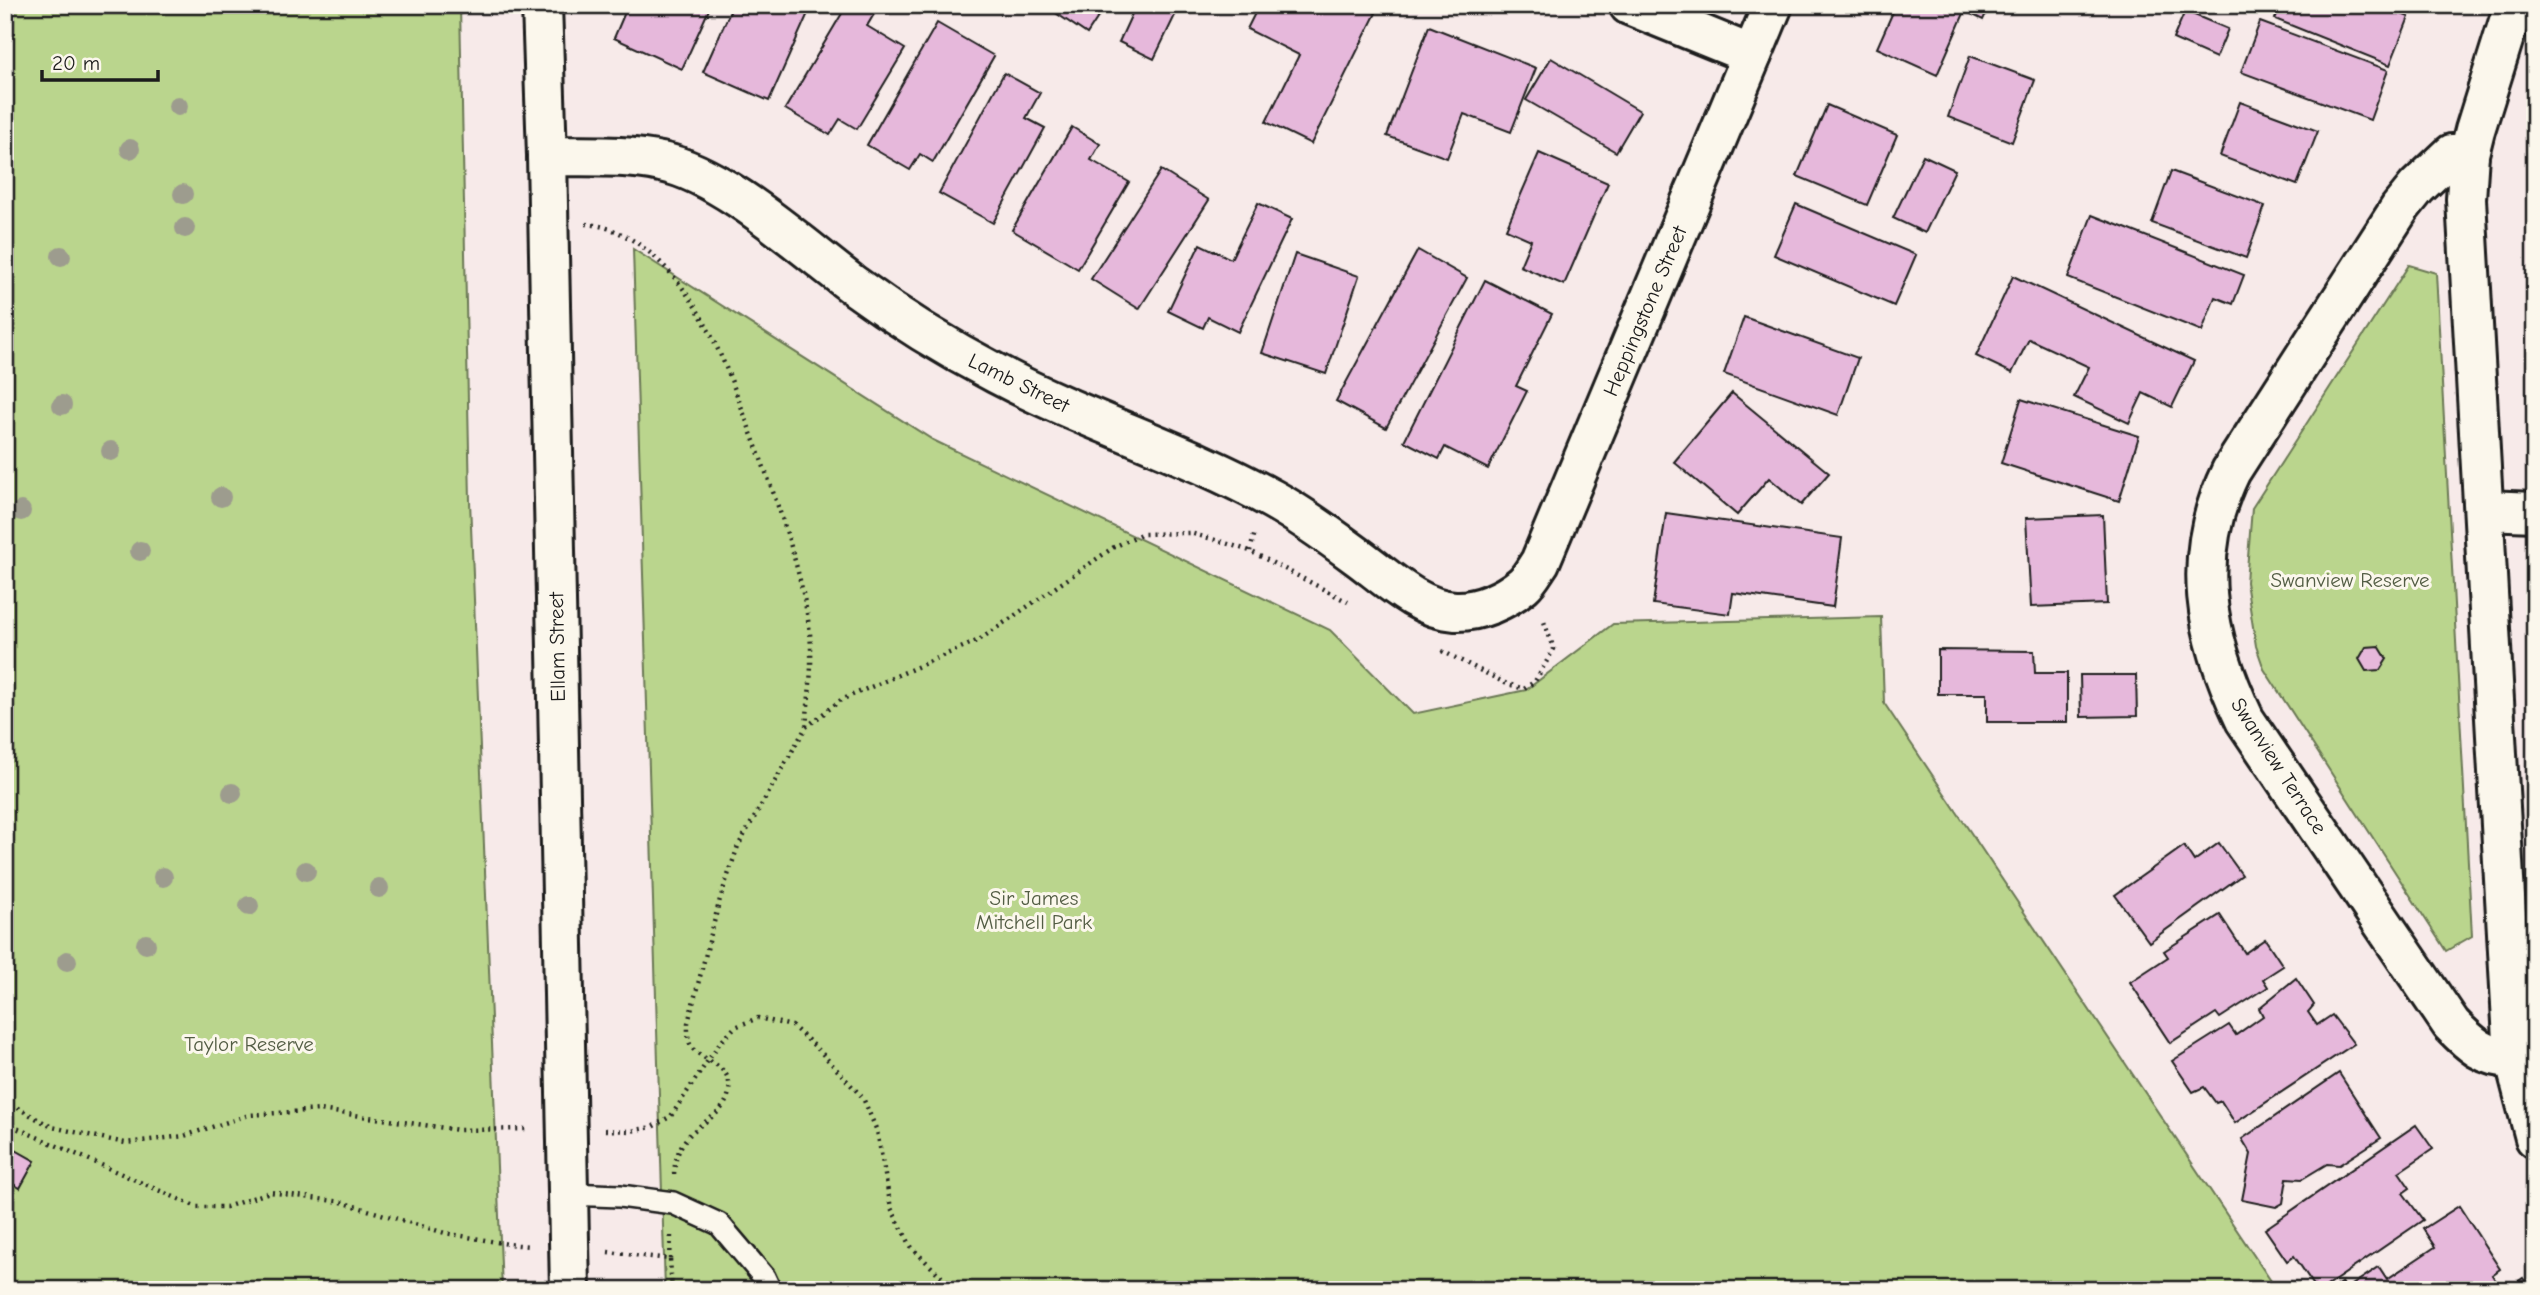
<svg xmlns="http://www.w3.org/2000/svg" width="2540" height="1295" viewBox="0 0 2540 1295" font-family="'Comic Neue',sans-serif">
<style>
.green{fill:#bad58d;stroke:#6b7854;stroke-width:2}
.building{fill:#e6b8db;stroke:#1c1c1c;stroke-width:2}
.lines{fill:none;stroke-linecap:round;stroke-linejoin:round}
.service-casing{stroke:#1c1c1c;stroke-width:26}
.minor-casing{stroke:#1c1c1c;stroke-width:44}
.path{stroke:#1c1c1c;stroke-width:4.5;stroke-dasharray:2 5;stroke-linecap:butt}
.service{stroke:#fbf7ec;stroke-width:21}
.minor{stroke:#fbf7ec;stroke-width:38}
.tree{fill:#9d9c8e}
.labels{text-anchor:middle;stroke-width:6;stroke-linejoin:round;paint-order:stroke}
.street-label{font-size:21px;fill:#1c1c1c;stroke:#fbf7ec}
.park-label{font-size:21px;fill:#535d44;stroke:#fbf7ec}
</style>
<rect width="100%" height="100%" fill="#f7eae9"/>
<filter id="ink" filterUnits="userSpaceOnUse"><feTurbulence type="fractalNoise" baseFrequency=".0143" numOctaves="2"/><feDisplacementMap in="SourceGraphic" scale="14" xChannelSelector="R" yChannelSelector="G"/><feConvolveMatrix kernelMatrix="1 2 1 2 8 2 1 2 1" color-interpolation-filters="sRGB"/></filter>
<g filter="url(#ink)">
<g class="green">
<path d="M 5,5 L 460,5 L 470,501 L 502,1290 L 5,1290 Z"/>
<path d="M 633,249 L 933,440 L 1330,630 L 1413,714 L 1526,690 L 1613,624 L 1881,617 L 1884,703 L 2277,1290 L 665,1290 Z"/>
<path d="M 2409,265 L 2436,273 L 2472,936 L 2446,951 L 2264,669 L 2256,646 L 2246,582 L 2252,508 Z"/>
</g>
<g class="building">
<path d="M 628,5 L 711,5 L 682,69 L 614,38 Z"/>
<path d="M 733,5 L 797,5 L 809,11 L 769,101 L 703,72 Z"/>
<path d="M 847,5 L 871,5 L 877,9 L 867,26 L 905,49 L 857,129 L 840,119 L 830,135 L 785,109 Z"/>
<path d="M 1044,5 L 1106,5 L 1087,34 Z"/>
<path d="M 1136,5 L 1180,5 L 1154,59 L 1119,42 Z"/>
<path d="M 1259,5 L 1361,5 L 1376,13 L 1311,144 L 1266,122 L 1299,55 L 1247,29 Z"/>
<path d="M 1896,5 L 1990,5 L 1983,20 L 1965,11 L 1937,75 L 1877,48 Z"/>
<path d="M 2281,5 L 2379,5 L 2409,17 L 2390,65 L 2275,19 Z"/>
<path d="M 2185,11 L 2228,29 L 2216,58 L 2173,39 Z"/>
<path d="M 2260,22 L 2388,70 L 2370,120 L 2241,72 Z"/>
<path d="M 937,23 L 994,56 L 933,162 L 920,154 L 910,170 L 867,145 Z"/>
<path d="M 1429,26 L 1536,68 L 1511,132 L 1464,114 L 1447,158 L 1387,136 Z"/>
<path d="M 1970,56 L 2035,80 L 2012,142 L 1948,117 Z"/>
<path d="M 1551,58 L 1640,111 L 1616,152 L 1526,100 Z"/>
<path d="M 1004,73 L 1040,93 L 1026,118 L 1045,128 L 993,223 L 939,193 Z"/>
<path d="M 2240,102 L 2318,131 L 2297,185 L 2220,156 Z"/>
<path d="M 1827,105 L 1897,135 L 1867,205 L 1797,176 Z"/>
<path d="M 1072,127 L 1100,144 L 1091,160 L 1129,182 L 1078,269 L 1012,230 Z"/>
<path d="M 1539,153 L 1608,183 L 1564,285 L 1520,266 L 1531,240 L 1506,229 Z"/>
<path d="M 1923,155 L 1955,170 L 1925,233 L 1893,218 Z"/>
<path d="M 1161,170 L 1209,200 L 1139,309 L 1091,279 Z"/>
<path d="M 2171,171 L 2265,206 L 2246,258 L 2152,223 Z"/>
<path d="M 1258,203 L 1292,219 L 1238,332 L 1208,317 L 1203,328 L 1168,311 L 1200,244 L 1231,259 Z"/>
<path d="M 1796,204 L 1916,255 L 1894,306 L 1774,255 Z"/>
<path d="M 2092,215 L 2244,275 L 2233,304 L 2215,297 L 2202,331 L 2068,278 Z"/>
<path d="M 1418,250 L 1467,278 L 1386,428 L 1336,401 Z"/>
<path d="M 1295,254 L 1359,276 L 1326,374 L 1262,353 Z"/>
<path d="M 2013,276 L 2194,361 L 2172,407 L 2143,393 L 2129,423 L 2074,397 L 2089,367 L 2029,339 L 2012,373 L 1976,356 Z"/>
<path d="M 1485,280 L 1552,314 L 1516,386 L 1527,391 L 1488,469 L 1445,447 L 1439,459 L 1404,441 Z"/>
<path d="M 1744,317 L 1858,358 L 1838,415 L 1724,374 Z"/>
<path d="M 1732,393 L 1829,473 L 1801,505 L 1769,478 L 1737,515 L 1674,462 Z"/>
<path d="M 2021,399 L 2139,436 L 2119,501 L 2001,463 Z"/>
<path d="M 1666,513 L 1842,538 L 1833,607 L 1733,593 L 1730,614 L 1653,604 Z"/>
<path d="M 2103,515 L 2107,604 L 2031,607 L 2026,518 Z"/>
<path d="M 2379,646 L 2387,659 L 2380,670 L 2366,671 L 2359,659 L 2366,647 Z"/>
<path d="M 1938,650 L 2034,651 L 2035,673 L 2067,673 L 2067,722 L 1987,722 L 1987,694 L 1938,694 Z"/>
<path d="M 2080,675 L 2136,675 L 2137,716 L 2081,717 Z"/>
<path d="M 2219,843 L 2242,875 L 2149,942 L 2115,895 L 2184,846 L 2194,861 Z"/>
<path d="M 2220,915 L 2245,953 L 2265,939 L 2283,966 L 2263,979 L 2268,987 L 2220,1018 L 2216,1013 L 2170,1043 L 2130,982 L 2168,957 L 2164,951 Z"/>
<path d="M 2296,978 L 2314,1005 L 2308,1012 L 2317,1025 L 2332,1015 L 2354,1044 L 2235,1123 L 2221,1101 L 2216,1103 L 2204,1087 L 2193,1092 L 2172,1061 L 2229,1025 L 2236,1035 L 2263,1016 L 2259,1008 Z"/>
<path d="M 2339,1073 L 2381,1138 L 2339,1165 L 2327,1164 L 2302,1179 L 2287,1178 L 2283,1203 L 2276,1207 L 2242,1200 L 2251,1154 L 2242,1139 Z"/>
<path d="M 2416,1125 L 2433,1149 L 2399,1172 L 2410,1188 L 2403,1193 L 2423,1220 L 2321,1290 L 2317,1290 L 2294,1256 L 2287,1261 L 2265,1229 Z"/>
<path d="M 5,1144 L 35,1161 L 20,1188 L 5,1179 Z"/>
<path d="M 2459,1206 L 2500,1269 L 2492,1275 L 2496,1281 L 2482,1290 L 2476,1290 L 2474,1287 L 2470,1290 L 2331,1290 L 2342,1282 L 2346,1289 L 2379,1267 L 2387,1279 L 2435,1247 L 2423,1229 Z"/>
<path d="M 2523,1278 L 2532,1290 L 2506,1290 Z"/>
</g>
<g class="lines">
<defs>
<path id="service" d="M 567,1194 L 620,1196 L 673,1203 L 719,1224 L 764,1277 L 770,1290"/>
<g id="minor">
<path d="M 542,5 L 547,156 L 570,1290"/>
<path d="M 1629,5 L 1752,55"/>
<path d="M 2514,5 L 2475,130 L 2469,154 L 2466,199 L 2514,1058 L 2535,1138"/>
<path d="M 2469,154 L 2452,154 L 2417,187 L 2400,208 L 2231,471 C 2189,557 2205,637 2245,720 L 2451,1024 C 2471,1045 2485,1058 2514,1058"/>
<path d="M 547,156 C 584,157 625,154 661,162 C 723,174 800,245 852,284 C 897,317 947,348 997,374 C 1086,421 1183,450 1272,499 C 1301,515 1330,536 1357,556 C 1386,577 1418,609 1455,611 C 1479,612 1505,600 1523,585 C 1530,579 1535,569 1540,562 L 1773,5"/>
<path d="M 2485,510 L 2535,512"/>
</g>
</defs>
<use href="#service" class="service-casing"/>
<use href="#minor" class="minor-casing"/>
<g class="path">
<path d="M 586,224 C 625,226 662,259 684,290 C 715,333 733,384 751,433 C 775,496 799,559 809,626 C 814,659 809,693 806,726"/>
<path d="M 1250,551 L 1255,532"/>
<path d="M 1442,651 L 1505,683 L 1524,689 L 1535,681 L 1554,649 L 1543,619"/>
<path d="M 5,1101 L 52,1127 L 125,1143 L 184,1136 L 249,1115 L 320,1110 L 458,1130 L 530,1129"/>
<path d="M 5,1123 L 197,1207 L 226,1207 L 270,1192 L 341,1202 L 445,1233 L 508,1244 L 530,1246"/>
<path d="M 605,1130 L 631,1131 L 652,1127 L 671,1116 L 719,1044 L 735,1027 L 758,1018 L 792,1026 L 817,1048 L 863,1098 L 877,1131 L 891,1208 L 912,1248 L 955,1290"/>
<path d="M 674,1174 C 677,1120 723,1126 729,1092 C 733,1066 707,1063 693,1049 C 687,1042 688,1032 688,1023 L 720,899 L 738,846 L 806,727 L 841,700 L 979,640 L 1114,547 L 1141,534 L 1190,533 L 1219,541 L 1250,551 L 1348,602"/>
<path d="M 608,1252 L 670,1259 L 672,1290"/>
<path d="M 670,1259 L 671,1235"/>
</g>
<use href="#service" class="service"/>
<use href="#minor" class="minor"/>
</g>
<g class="tree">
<circle cx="178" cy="106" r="10"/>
<circle cx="130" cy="149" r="10"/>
<circle cx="183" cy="194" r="10"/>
<circle cx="185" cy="228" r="10"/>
<circle cx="61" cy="256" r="10"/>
<circle cx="62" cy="405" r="10"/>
<circle cx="111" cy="451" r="10"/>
<circle cx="221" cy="497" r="10"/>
<circle cx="21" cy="511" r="10"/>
<circle cx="140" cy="551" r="10"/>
<circle cx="232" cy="793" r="10"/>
<circle cx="306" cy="871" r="10"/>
<circle cx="163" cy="877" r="10"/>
<circle cx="379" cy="888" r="10"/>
<circle cx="249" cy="906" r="10"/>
<circle cx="146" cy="944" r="10"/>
<circle cx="67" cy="961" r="10"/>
</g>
</g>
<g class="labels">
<g class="street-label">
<text transform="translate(1645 311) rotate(-67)" y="7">Heppingstone Street</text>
<text transform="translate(1019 383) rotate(26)" y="7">Lamb Street</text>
<text transform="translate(557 647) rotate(-91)" y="7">Ellam Street</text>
<text transform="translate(2279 766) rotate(57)" y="7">Swanview Terrace</text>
</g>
<g class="park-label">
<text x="2350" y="587">Swanview Reserve</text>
<text x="1034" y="905">Sir James<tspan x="1034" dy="24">Mitchell Park</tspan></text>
<text x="249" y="1051">Taylor Reserve</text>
</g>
</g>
<rect width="2540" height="1295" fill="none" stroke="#fbf7ec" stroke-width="28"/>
<rect x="14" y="14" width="2512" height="1267" fill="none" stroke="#1c1c1c" stroke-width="2.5" filter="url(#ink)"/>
<path d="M42 70v10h116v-10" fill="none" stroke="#1c1c1c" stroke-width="3.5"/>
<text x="52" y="70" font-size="21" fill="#1c1c1c" stroke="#fbf7ec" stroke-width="5" paint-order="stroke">20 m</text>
</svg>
